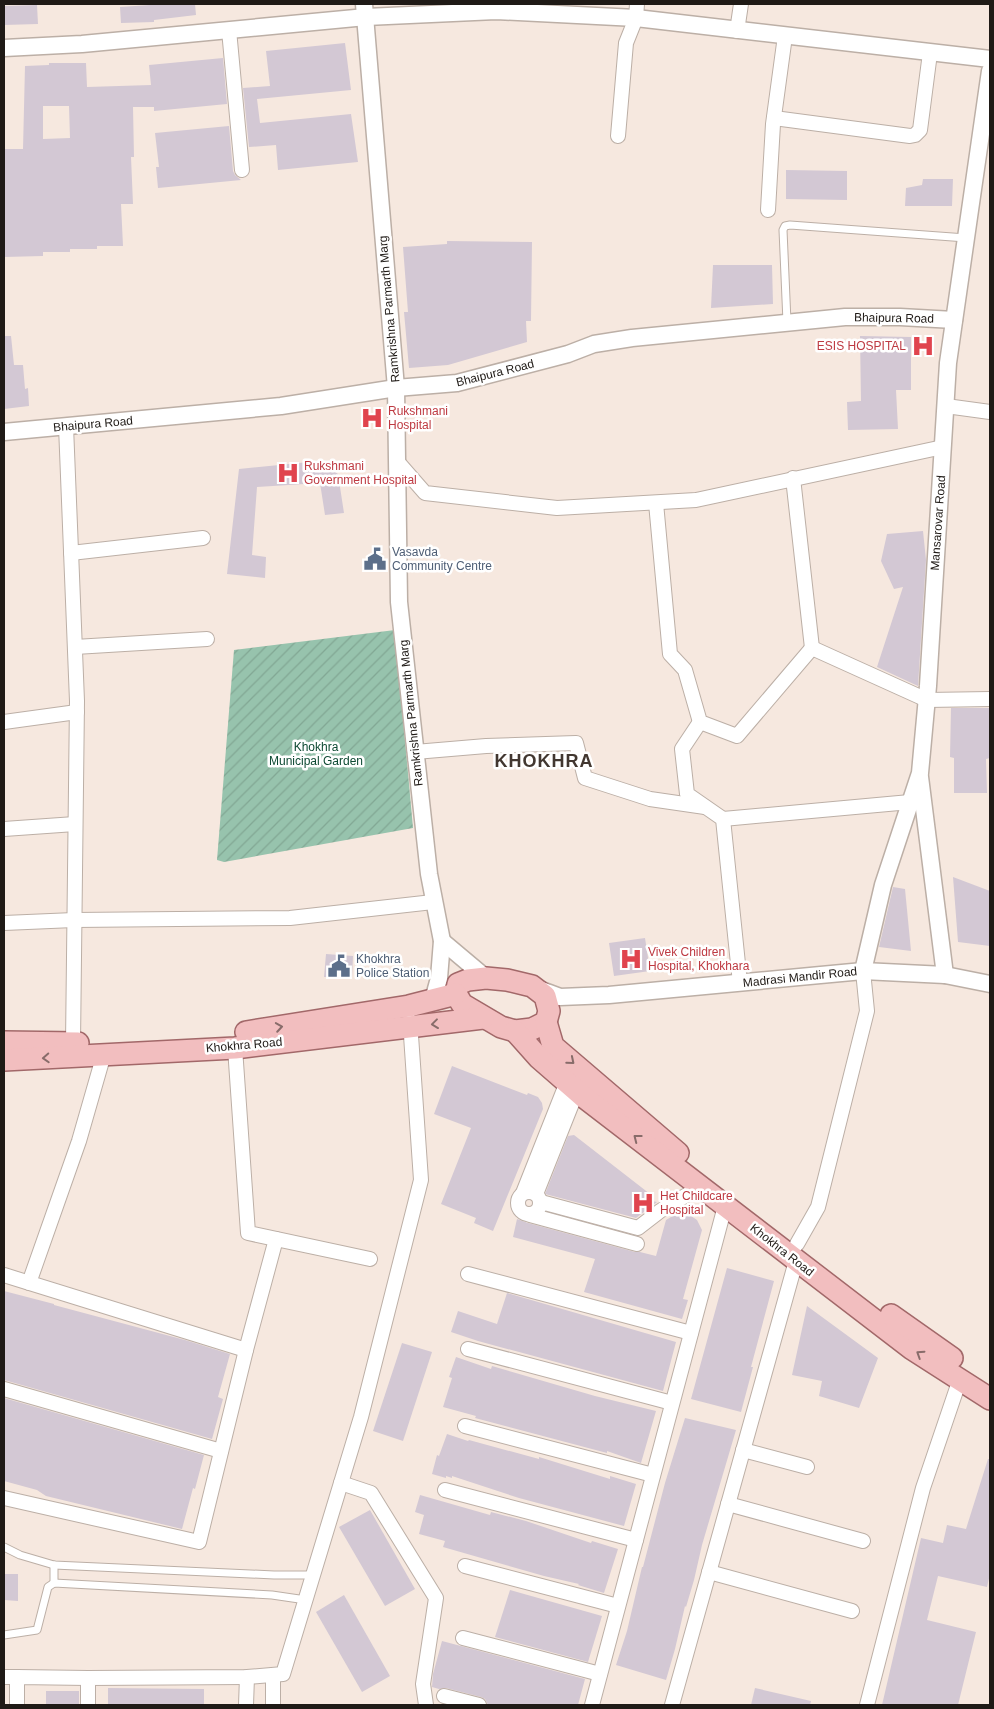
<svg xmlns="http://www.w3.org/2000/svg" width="994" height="1709" viewBox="0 0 994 1709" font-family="Arial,sans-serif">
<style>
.garden{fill:url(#garden-furrows)}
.building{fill:#d3c8d4;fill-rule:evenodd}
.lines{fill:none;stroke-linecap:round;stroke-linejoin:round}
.service-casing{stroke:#bcafa6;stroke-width:9}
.minor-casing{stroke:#bcafa6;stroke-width:16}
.tertiary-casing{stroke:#bcafa6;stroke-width:19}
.primary-casing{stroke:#a26869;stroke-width:24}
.service{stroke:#fff;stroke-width:7}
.minor{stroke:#fff;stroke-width:14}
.tertiary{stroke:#fff;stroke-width:16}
.primary{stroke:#f2bebf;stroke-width:21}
.oneway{stroke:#886c6a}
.labels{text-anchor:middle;stroke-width:5;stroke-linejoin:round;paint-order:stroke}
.street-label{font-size:12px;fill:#1f1a16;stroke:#fff}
.health-label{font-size:12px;fill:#be3a42;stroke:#fff;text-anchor:start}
.service-label{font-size:12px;fill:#4e5e75;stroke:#fff;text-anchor:start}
.park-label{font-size:12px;fill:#0e4a33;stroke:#fff}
.district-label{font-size:18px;font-weight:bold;letter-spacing:1px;fill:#423730;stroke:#fff}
</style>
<defs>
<pattern id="garden-furrows" width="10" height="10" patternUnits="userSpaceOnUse" patternTransform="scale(1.25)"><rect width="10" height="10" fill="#97c3ad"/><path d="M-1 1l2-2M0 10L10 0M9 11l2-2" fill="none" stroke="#82a794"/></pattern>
</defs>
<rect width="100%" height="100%" fill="#f6e8df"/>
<path class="garden" d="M 395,630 L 413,828 L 224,862 L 217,860 L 234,650 Z"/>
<g class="building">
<path d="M 165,4 L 195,4 L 196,15 L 154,20 L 154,22 L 121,23 L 120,7 Z"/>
<path d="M 37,5 L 38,24 L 4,25 L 4,6 Z"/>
<path d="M 345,43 L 351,90 L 257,99 L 260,123 L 351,114 L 358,162 L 278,170 L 276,145 L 249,147 L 243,88 L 270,86 L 266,51 Z"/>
<path d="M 223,58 L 227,104 L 154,111 L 154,107 L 133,107 L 134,157 L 131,157 L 133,204 L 121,204 L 123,246 L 97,246 L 97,249 L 70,249 L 70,252 L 43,252 L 43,256 L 4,257 L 4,149 L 23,149 L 25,66 L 49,65 L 49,63 L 86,63 L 87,87 L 151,85 L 149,65 ZM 43,106 L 69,106 L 70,138 L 43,139 Z"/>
<path d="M 229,126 L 233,171 L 235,175 L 241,180 L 158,188 L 156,167 L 159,167 L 155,133 Z"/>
<path d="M 786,170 L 847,171 L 847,200 L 786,199 Z"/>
<path d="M 923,179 L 953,179 L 952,206 L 905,206 L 906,188 L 922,185 Z"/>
<path d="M 447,241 L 532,242 L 531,321 L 526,321 L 527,342 L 448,365 L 409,368 L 404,312 L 408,312 L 403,247 L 447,244 Z"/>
<path d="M 713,265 L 772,265 L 773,304 L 711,308 Z"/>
<path d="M 4,336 L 11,336 L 14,365 L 23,365 L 25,389 L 28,388 L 29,406 L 4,409 Z"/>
<path d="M 860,336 L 911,337 L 911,390 L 896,390 L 898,429 L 848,430 L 847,402 L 861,401 Z"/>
<path d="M 319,461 L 338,474 L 344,513 L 325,515 L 320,483 L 257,487 L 252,555 L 266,557 L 265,578 L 227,574 L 239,469 Z"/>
<path d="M 923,531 L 926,560 L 918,686 L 877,667 L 903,587 L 894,589 L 881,561 L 887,534 Z"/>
<path d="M 951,708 L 990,708 L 990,758 L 986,759 L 987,793 L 954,793 L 954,758 L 950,757 Z"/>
<path d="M 953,877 L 990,891 L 990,946 L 958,942 Z"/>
<path d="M 893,887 L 905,889 L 911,951 L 879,947 Z"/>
<path d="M 645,938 L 650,971 L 614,976 L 609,943 Z"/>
<path d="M 326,954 L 353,956 L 352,977 L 324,977 Z"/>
<path d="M 452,1066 L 527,1095 L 528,1093 L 538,1097 L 542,1103 L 543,1109 L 493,1231 L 474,1223 L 476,1218 L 441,1204 L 471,1128 L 434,1114 Z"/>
<path d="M 574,1135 L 650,1194 L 653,1196 L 652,1201 L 657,1202 L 636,1218 L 545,1194 L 568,1136 Z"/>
<path d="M 676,1214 L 688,1214 L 697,1220 L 702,1230 L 683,1299 L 688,1300 L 682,1319 L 584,1292 L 595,1259 L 513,1237 L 517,1219 L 528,1223 L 635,1252 L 640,1252 L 656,1256 L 666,1220 Z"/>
<path d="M 727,1268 L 774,1281 L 751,1367 L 753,1367 L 741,1412 L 691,1399 Z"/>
<path d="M 4,1291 L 54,1304 L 54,1305 L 185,1340 L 230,1354 L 218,1397 L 223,1399 L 212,1439 L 4,1380 Z"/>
<path d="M 507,1293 L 676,1342 L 663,1391 L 478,1341 L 451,1332 L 458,1311 L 497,1324 Z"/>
<path d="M 807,1306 L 878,1358 L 859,1408 L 819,1396 L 822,1381 L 792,1375 Z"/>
<path d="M 402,1343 L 432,1352 L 403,1441 L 373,1431 Z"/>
<path d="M 456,1357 L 491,1369 L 492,1366 L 595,1396 L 656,1411 L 641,1463 L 607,1451 L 607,1453 L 475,1418 L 476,1416 L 443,1407 L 452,1378 L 449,1377 Z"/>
<path d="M 4,1398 L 204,1455 L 195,1489 L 193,1488 L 182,1529 L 46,1496 L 37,1490 L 4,1481 Z"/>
<path d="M 685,1418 L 736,1430 L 702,1545 L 694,1580 L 686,1607 L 685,1606 L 675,1649 L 666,1680 L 616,1665 L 627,1631 L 642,1567 L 643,1567 L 665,1483 Z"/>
<path d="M 447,1434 L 468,1441 L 469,1440 L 539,1459 L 539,1457 L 610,1479 L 610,1476 L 636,1484 L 624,1526 L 519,1498 L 452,1476 L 452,1478 L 446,1476 L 446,1478 L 432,1474 L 437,1455 L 439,1456 Z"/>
<path d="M 988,1459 L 990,1459 L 990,1574 L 987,1587 L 938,1576 L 927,1620 L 976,1632 L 958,1705 L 882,1705 L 921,1538 L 943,1543 L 947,1525 L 966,1529 Z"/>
<path d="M 420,1495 L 490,1515 L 491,1512 L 526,1521 L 591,1543 L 592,1541 L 618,1549 L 604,1593 L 578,1585 L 579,1584 L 544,1576 L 443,1547 L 445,1541 L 419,1534 L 424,1515 L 415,1512 Z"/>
<path d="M 370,1510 L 415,1589 L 385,1606 L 339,1527 Z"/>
<path d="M 4,1574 L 18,1574 L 18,1601 L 4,1600 Z"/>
<path d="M 510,1590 L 602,1616 L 588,1662 L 495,1637 Z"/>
<path d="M 344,1595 L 390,1676 L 362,1692 L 316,1612 Z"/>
<path d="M 442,1641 L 585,1679 L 578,1705 L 488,1705 L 485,1699 L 481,1697 L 446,1688 L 439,1689 L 432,1687 L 433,1674 Z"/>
<path d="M 108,1688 L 204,1689 L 204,1705 L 108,1705 Z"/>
<path d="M 755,1688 L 811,1701 L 810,1705 L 751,1705 Z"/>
<rect x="46" y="1691" width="33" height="14"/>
</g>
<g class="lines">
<defs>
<g id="service">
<path d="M 787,322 L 783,230 L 785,226 L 790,225 L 966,238"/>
<path d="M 4,1547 L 20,1555 L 54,1565 L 274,1575 L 313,1575"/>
<path d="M 54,1583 L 54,1565"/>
<path d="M 4,1635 L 37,1630 L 48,1587 L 54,1583 L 272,1595 L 306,1600"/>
</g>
<g id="minor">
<path d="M 229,30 L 242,170"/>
<path d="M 737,31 L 741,4"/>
<path d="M 774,118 L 910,136 L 915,135 L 920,130 L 930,53"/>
<path d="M 618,136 L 626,43 L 636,18 L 637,4"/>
<path d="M 768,210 L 773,124 L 785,36"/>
<path d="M 946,406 L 990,412"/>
<path d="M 66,426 L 77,701 L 73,1043"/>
<path d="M 397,461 L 425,493 L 557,508 L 696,500 L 943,447"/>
<path d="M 793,478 L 812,648"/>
<path d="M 656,503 L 670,654 L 685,670 L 700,722 L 737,736 L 812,648 L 927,700 L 990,699"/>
<path d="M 71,553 L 203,538"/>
<path d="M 75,647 L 207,639"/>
<path d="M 4,722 L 77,712"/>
<path d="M 700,722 L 682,749 L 687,794 L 723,819 L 740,983"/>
<path d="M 415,752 L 486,746 L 576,743 L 585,778 L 650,799 L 705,807"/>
<path d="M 723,819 L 910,802"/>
<path d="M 4,829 L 75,824"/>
<path d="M 4,923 L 74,920 L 290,918 L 433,902"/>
<path d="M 235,1048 L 248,1233 L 370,1259"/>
<circle cx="529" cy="1203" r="11"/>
<path d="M 523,1193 L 567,1082"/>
<path d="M 536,1194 L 577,1091"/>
<path d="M 541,1202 L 638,1228 L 660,1211 L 700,1187"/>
<path d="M 530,1215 L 637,1244"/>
<path d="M 797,1244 L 818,1207 L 867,1011 L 863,971"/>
<path d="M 468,1274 L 691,1333"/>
<path d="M 4,1275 L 246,1350"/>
<path d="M 29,1283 L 79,1141 L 104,1054"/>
<path d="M 468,1349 L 672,1403"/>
<path d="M 4,1389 L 221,1451"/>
<path d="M 465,1426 L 653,1475"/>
<path d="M 743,1450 L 807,1467"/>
<path d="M 341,1483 L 371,1493 L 436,1598 L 423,1684 L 426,1705"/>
<path d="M 445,1490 L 636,1540"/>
<path d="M 4,1498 L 199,1542 L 246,1350 L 276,1239"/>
<path d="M 728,1504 L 863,1541"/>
<path d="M 465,1566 L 618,1606"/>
<path d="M 709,1572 L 852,1611"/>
<path d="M 463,1638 L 600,1674"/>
<path d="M 4,1677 L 17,1677"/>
<path d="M 444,1696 L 479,1705"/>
<path d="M 17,1705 L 17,1677 L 88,1678"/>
<path d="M 88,1705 L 88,1678 L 247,1677 L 283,1674 L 361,1417 L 421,1180 L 410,1021"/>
<path d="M 246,1705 L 247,1677"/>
<path d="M 273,1705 L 273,1675"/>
<path d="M 592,1705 L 725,1206"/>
<path d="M 672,1705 L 796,1261"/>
<path d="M 867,1705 L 923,1488 L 960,1379"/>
</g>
<g id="tertiary">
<path d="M 364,4 L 396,388 L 399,602 L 429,874 L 442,941 L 439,978 L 433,1000"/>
<path d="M 4,48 L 82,44 L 366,17 L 496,11 L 636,18 L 990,59"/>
<path d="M 4,432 L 281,406 L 396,388 L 457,383 L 568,354 L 594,344 L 632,338 L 845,317 L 900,317 L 954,320"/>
<path d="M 920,777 L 945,975"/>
<path d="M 442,941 L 486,978"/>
<path d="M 863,971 L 883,885 L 920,773 L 928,686 L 948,363 L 990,71"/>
<path d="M 536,988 L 560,997 L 609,995 L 863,971 L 945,975 L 990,984"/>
</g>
<g id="primary">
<path d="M 486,978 L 507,980 L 532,986 L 545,996 L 549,1011 L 546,1022 L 532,1029 L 515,1031 L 501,1027 L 462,1004 L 456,994 L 458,984 L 468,980 Z"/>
<path d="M 546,1022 L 553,1046 L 678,1153"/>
<path d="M 515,1031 L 539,1058 L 585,1098 L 912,1349 L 990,1399"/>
<path d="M 246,1032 L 409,1006 L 456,994"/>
<path d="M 4,1042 L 78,1043"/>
<path d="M 4,1060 L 235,1048 L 483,1018"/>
<path d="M 891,1315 L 952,1358"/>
</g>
</defs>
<use href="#service" class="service-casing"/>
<use href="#minor" class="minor-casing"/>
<use href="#tertiary" class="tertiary-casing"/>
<use href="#primary" class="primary-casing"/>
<use href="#service" class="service"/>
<use href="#minor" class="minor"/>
<use href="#tertiary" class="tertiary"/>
<use href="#primary" class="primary"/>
</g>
<defs><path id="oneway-chevron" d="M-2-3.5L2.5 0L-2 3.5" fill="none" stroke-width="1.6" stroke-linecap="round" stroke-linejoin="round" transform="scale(1.25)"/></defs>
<g class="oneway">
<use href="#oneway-chevron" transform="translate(435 1024) rotate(173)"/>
<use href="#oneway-chevron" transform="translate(279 1027) rotate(-9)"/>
<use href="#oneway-chevron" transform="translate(46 1058) rotate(177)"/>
<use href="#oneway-chevron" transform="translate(571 1061) rotate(40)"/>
<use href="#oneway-chevron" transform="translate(637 1138) rotate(-142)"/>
<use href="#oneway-chevron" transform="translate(920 1354) rotate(-147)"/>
</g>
<defs>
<symbol id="hospital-bare" viewBox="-9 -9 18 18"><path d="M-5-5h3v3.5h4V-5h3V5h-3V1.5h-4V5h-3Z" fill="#e0444e" stroke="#fff" stroke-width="2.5" paint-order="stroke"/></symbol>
<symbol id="civic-bare" viewBox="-9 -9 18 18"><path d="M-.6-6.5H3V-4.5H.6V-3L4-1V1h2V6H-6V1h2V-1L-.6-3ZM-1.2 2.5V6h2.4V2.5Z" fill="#5c6f8a" stroke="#fff" stroke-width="2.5" paint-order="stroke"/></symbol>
</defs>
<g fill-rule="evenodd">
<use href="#hospital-bare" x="907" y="330" width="32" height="32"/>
<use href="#hospital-bare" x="356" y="402" width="32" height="32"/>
<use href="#hospital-bare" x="272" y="457" width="32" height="32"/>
<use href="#civic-bare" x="359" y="543" width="32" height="32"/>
<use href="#hospital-bare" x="615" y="943" width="32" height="32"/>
<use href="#civic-bare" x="323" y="950" width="32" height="32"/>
<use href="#hospital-bare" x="627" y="1187" width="32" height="32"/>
</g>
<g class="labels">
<g class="street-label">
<text transform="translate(389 309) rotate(-95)" y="4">Ramkrishna Parmarth Marg</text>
<text transform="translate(894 318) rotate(1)" y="4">Bhaipura Road</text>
<text transform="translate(495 373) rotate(-14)" y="4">Bhaipura Road</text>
<text transform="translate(93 424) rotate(-5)" y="4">Bhaipura Road</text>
<text transform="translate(938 523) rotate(-86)" y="4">Mansarovar Road</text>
<text transform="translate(411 713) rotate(-96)" y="4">Ramkrishna Parmarth Marg</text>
<text transform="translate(800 977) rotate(-6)" y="4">Madrasi Mandir Road</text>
<text transform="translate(244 1045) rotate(-5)" y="4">Khokhra Road</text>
<text transform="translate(782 1250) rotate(38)" y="4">Khokhra Road</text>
</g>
<g class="health-label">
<text x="906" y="350" text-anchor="end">ESIS HOSPITAL</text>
<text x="388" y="415">Rukshmani<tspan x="388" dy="14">Hospital</tspan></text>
<text x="304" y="470">Rukshmani<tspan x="304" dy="14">Government Hospital</tspan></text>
<text x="648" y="956">Vivek Children<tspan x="648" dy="14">Hospital, Khokhara</tspan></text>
<text x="660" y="1200">Het Childcare<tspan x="660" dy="14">Hospital</tspan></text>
</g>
<g class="service-label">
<text x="392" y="556">Vasavda<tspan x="392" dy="14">Community Centre</tspan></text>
<text x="356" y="963">Khokhra<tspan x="356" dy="14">Police Station</tspan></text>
</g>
<g class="park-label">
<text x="316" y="751">Khokhra<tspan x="316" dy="14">Municipal Garden</tspan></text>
</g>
<g class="district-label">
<text x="544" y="767">KHOKHRA</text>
</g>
</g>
<rect width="994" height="1709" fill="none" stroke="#1f1a16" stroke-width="10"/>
</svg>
